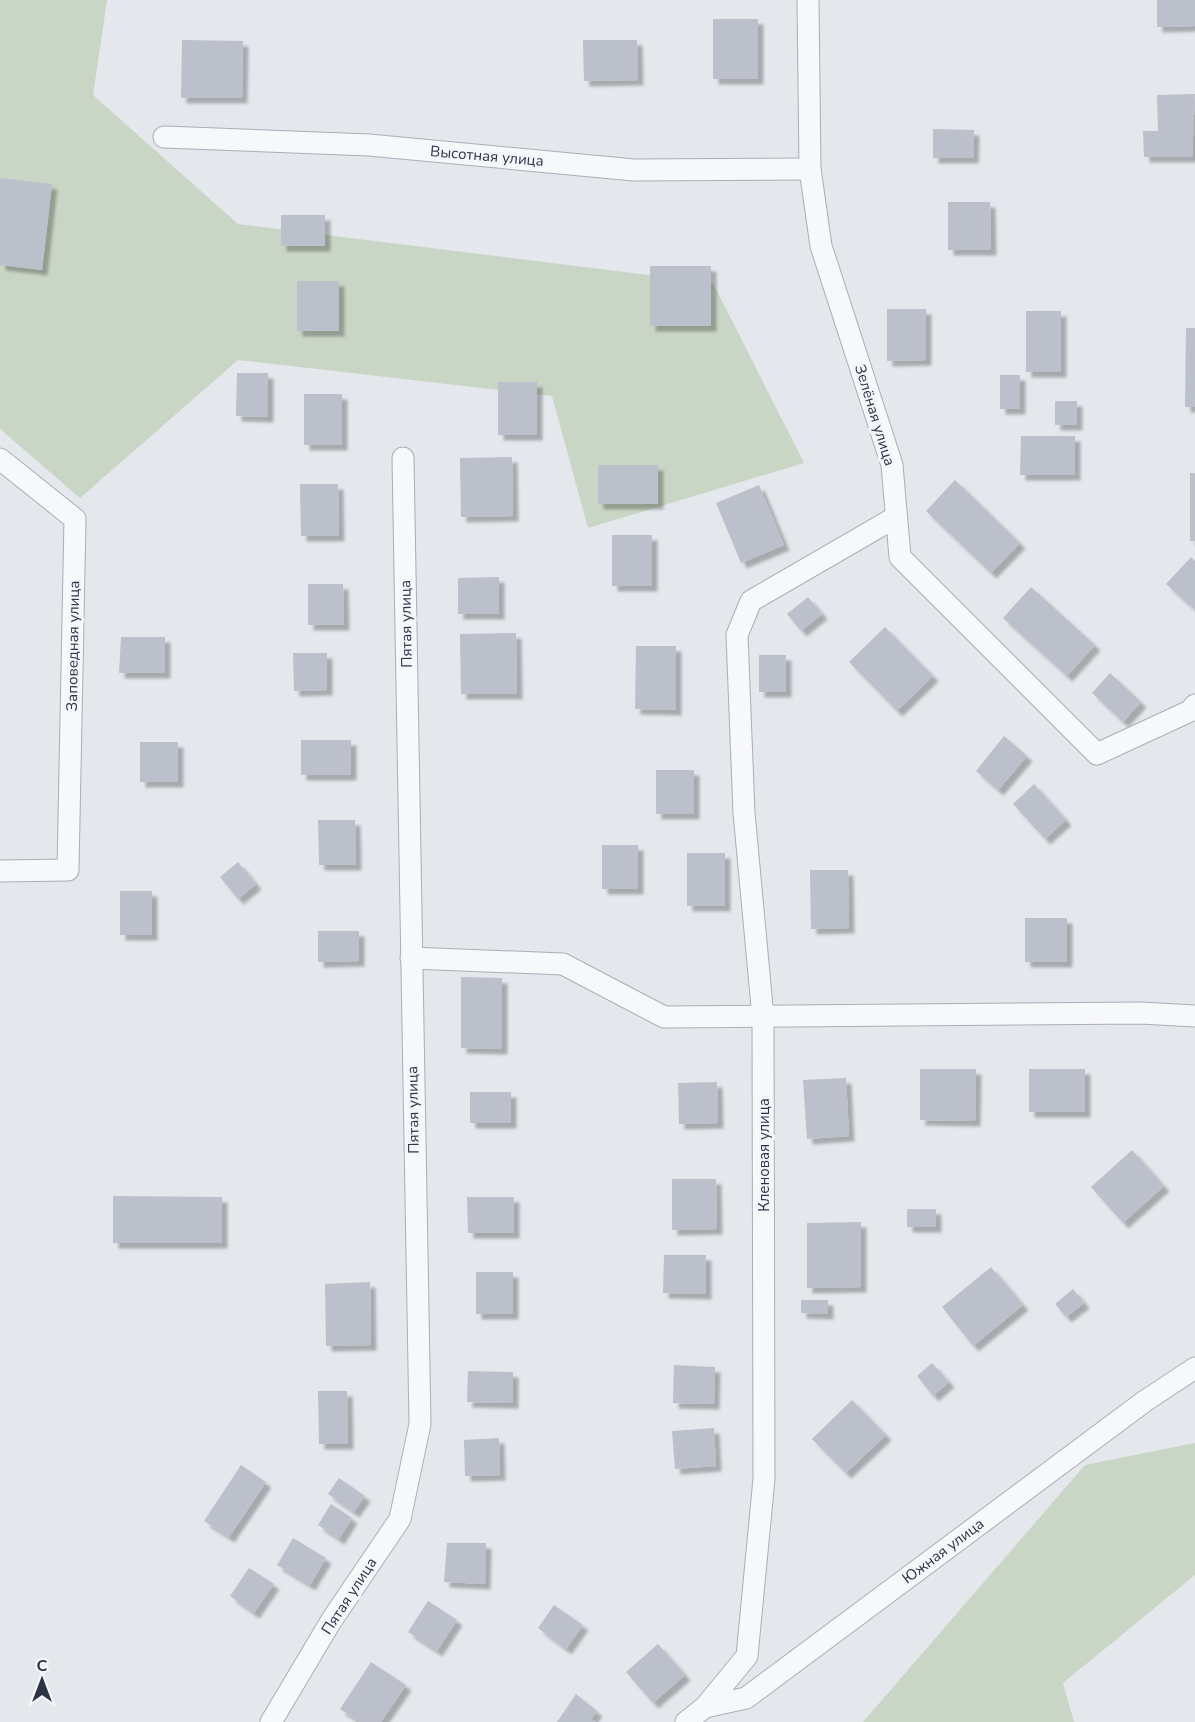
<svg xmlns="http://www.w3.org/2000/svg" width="1195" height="1722" viewBox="0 0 1195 1722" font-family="'Nunito Sans',sans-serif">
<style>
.green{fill:#c9d6c5}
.building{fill:#bbc0ca;filter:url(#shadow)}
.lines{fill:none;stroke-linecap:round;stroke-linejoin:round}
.street-casing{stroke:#a9aeb7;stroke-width:23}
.street{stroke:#f7f8fa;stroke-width:21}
.labels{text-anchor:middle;stroke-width:6;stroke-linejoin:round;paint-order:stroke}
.street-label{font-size:15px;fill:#2b3445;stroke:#f4f6f9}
</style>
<defs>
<filter id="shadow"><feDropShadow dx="5.5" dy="5.5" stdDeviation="1.5" flood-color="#0004"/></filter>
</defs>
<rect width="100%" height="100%" fill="#e4e7ec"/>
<g class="green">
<path d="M 0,0 L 107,0 L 93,95 L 238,224 L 713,283 L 804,463 L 588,528 L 552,396 L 238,360 L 80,498 L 0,429 Z"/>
<path d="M 1195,1443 L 1195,1575 L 1063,1683 L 1074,1722 L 863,1722 L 1085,1465 Z"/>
</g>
<g class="building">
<path d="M 1157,0 L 1195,0 L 1195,26 L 1157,27 Z"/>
<rect x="713" y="19" width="45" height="60"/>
<path d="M 182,40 L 243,41 L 242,98 L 181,98 Z"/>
<path d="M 583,40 L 637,40 L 638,80 L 584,81 Z"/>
<path d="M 1195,94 L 1192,157 L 1144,157 L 1143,131 L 1158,131 L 1157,95 Z"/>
<path d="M 933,129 L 974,130 L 973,158 L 933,158 Z"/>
<path d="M 0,178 L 52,184 L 42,270 L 0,265 Z"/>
<path d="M 948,202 L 990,202 L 991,250 L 948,250 Z"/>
<rect x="281" y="215" width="44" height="31"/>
<rect x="650" y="266" width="61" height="60"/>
<rect x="297" y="281" width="42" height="50"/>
<path d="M 887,309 L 926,309 L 926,360 L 887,361 Z"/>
<rect x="1026" y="311" width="35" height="61"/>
<path d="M 1186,328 L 1195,328 L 1195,407 L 1185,407 Z"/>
<path d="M 237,373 L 268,373 L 268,417 L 236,416 Z"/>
<rect x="1000" y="375" width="20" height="34"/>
<rect x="498" y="382" width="39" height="53"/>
<rect x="304" y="394" width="38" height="51"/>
<rect x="1055" y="401" width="22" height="24"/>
<path d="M 1021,436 L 1075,436 L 1075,475 L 1020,475 Z"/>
<path d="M 512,457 L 513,516 L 461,517 L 460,458 Z"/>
<rect x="598" y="465" width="60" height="39"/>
<rect x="1190" y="473" width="5" height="68"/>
<path d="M 955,480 L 1020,543 L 991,573 L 926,511 Z"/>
<path d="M 300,484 L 338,484 L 339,536 L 301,536 Z"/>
<path d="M 759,485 L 784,545 L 741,563 L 716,503 Z"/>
<rect x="612" y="535" width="40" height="51"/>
<path d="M 1191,557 L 1195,561 L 1195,610 L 1166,584 Z"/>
<path d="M 499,577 L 499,614 L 458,614 L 458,578 Z"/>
<path d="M 308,584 L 343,584 L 344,625 L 308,625 Z"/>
<path d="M 1031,587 L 1095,645 L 1067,676 L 1003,618 Z"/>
<path d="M 808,597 L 822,614 L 801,631 L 787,614 Z"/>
<path d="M 885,627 L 933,676 L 897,711 L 849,662 Z"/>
<path d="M 516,633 L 517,694 L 461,694 L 460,634 Z"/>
<path d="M 121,637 L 165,637 L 165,673 L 119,673 Z"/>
<path d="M 636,646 L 676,646 L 676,710 L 635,709 Z"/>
<path d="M 293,653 L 327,653 L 327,690 L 294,691 Z"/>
<rect x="759" y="655" width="27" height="37"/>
<path d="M 1110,673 L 1141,702 L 1123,722 L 1092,693 Z"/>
<path d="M 1004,736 L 1027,756 L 998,790 L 976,771 Z"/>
<rect x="301" y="740" width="50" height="35"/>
<rect x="140" y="742" width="38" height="40"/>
<rect x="656" y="770" width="38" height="44"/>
<path d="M 1034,784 L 1066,820 L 1045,839 L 1013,804 Z"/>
<path d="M 318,820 L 355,820 L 356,865 L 319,865 Z"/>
<rect x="602" y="845" width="36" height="44"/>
<rect x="687" y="853" width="38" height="53"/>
<path d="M 238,862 L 256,884 L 238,899 L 220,877 Z"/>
<path d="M 810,870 L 848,870 L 849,928 L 811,929 Z"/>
<rect x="120" y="891" width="32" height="44"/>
<rect x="1025" y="918" width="42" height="44"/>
<path d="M 318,931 L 359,931 L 359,961 L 318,962 Z"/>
<path d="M 461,977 L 502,978 L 502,1049 L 461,1048 Z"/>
<path d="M 920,1069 L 976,1069 L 975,1121 L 920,1120 Z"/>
<rect x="1029" y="1069" width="56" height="43"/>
<path d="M 846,1078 L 849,1136 L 807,1139 L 803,1080 Z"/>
<path d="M 717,1082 L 718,1123 L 679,1124 L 678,1083 Z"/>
<rect x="470" y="1092" width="41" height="31"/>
<path d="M 1132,1150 L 1164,1186 L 1123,1223 L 1091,1187 Z"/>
<path d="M 672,1179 L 716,1179 L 717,1229 L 672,1230 Z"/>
<path d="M 113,1196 L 222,1197 L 222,1243 L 113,1243 Z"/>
<path d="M 467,1197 L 514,1197 L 514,1233 L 468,1233 Z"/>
<rect x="907" y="1209" width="29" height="18"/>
<path d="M 861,1222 L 861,1287 L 807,1288 L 807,1223 Z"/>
<path d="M 664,1255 L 706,1255 L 706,1294 L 663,1293 Z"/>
<path d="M 991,1267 L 1023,1305 L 973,1346 L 942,1307 Z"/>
<rect x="476" y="1272" width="37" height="42"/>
<path d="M 370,1282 L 371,1345 L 326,1346 L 325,1284 Z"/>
<path d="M 1073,1289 L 1084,1303 L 1066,1317 L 1055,1304 Z"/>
<path d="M 801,1300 L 828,1300 L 828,1314 L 801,1313 Z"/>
<path d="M 932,1363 L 949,1382 L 933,1396 L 917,1376 Z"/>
<path d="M 674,1365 L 715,1367 L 714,1404 L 673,1403 Z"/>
<path d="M 468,1371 L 513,1372 L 513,1403 L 467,1402 Z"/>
<path d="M 318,1391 L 347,1391 L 348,1444 L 319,1444 Z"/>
<path d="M 852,1400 L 886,1435 L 846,1473 L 812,1439 Z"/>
<path d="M 714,1428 L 716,1466 L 675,1469 L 672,1431 Z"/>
<path d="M 499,1438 L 500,1475 L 465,1476 L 464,1440 Z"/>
<path d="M 241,1465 L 266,1482 L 229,1537 L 204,1521 Z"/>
<path d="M 339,1478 L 365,1496 L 354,1512 L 328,1494 Z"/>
<path d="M 331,1504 L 352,1518 L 339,1539 L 318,1525 Z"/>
<path d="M 293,1538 L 326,1558 L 310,1585 L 277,1565 Z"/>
<path d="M 447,1543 L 486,1543 L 485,1584 L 444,1582 Z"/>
<path d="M 249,1568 L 274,1584 L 254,1613 L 230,1596 Z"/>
<path d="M 428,1601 L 457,1620 L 437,1651 L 408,1632 Z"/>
<path d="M 554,1605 L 583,1625 L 566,1649 L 538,1628 Z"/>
<path d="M 658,1644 L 685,1675 L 653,1703 L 626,1672 Z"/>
<path d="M 371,1662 L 406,1685 L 381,1722 L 360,1722 L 340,1709 Z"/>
<path d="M 576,1694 L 597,1711 L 591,1719 L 596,1722 L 557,1722 Z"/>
</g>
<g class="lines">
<defs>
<g id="street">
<path d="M 808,0 L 810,169 L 821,246 L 892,465 L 900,557 L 1097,754 L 1190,711 L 1195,705"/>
<path d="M 164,137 L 369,145 L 634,170 L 810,169"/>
<path d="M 0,459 L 75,519 L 68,870 L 0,871"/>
<path d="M 411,958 L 563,964 L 664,1017 L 1141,1013 L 1195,1016"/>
<path d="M 705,1707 L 747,1656 L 764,1479 L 763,1017 L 744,813 L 737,635 L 751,601 L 896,517"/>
<path d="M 271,1722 L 331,1621 L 400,1519 L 420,1424 L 403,458"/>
<path d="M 686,1722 L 705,1707 L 746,1698 L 1145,1401 L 1195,1368"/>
</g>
</defs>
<use href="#street" class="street-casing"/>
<use href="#street" class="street"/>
</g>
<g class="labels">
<g class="street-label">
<text transform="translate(487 156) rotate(5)" y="5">Высотная улица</text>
<text transform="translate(875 415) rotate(73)" y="5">Зелёная улица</text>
<text transform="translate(406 624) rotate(-91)" y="5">Пятая улица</text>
<text transform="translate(73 646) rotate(-89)" y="5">Заповедная улица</text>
<text transform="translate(413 1110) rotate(-91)" y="5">Пятая улица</text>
<text transform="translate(764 1155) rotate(-90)" y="5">Кленовая улица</text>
<text transform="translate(943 1551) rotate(-37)" y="5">Южная улица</text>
<text transform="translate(349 1596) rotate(-57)" y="5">Пятая улица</text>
</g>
</g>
<g transform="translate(42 1680)" stroke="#f4f6f9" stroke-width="4.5" paint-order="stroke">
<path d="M0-4.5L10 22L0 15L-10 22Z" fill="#2b3445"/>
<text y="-9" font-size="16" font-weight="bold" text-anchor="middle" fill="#2b3445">С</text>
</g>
</svg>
